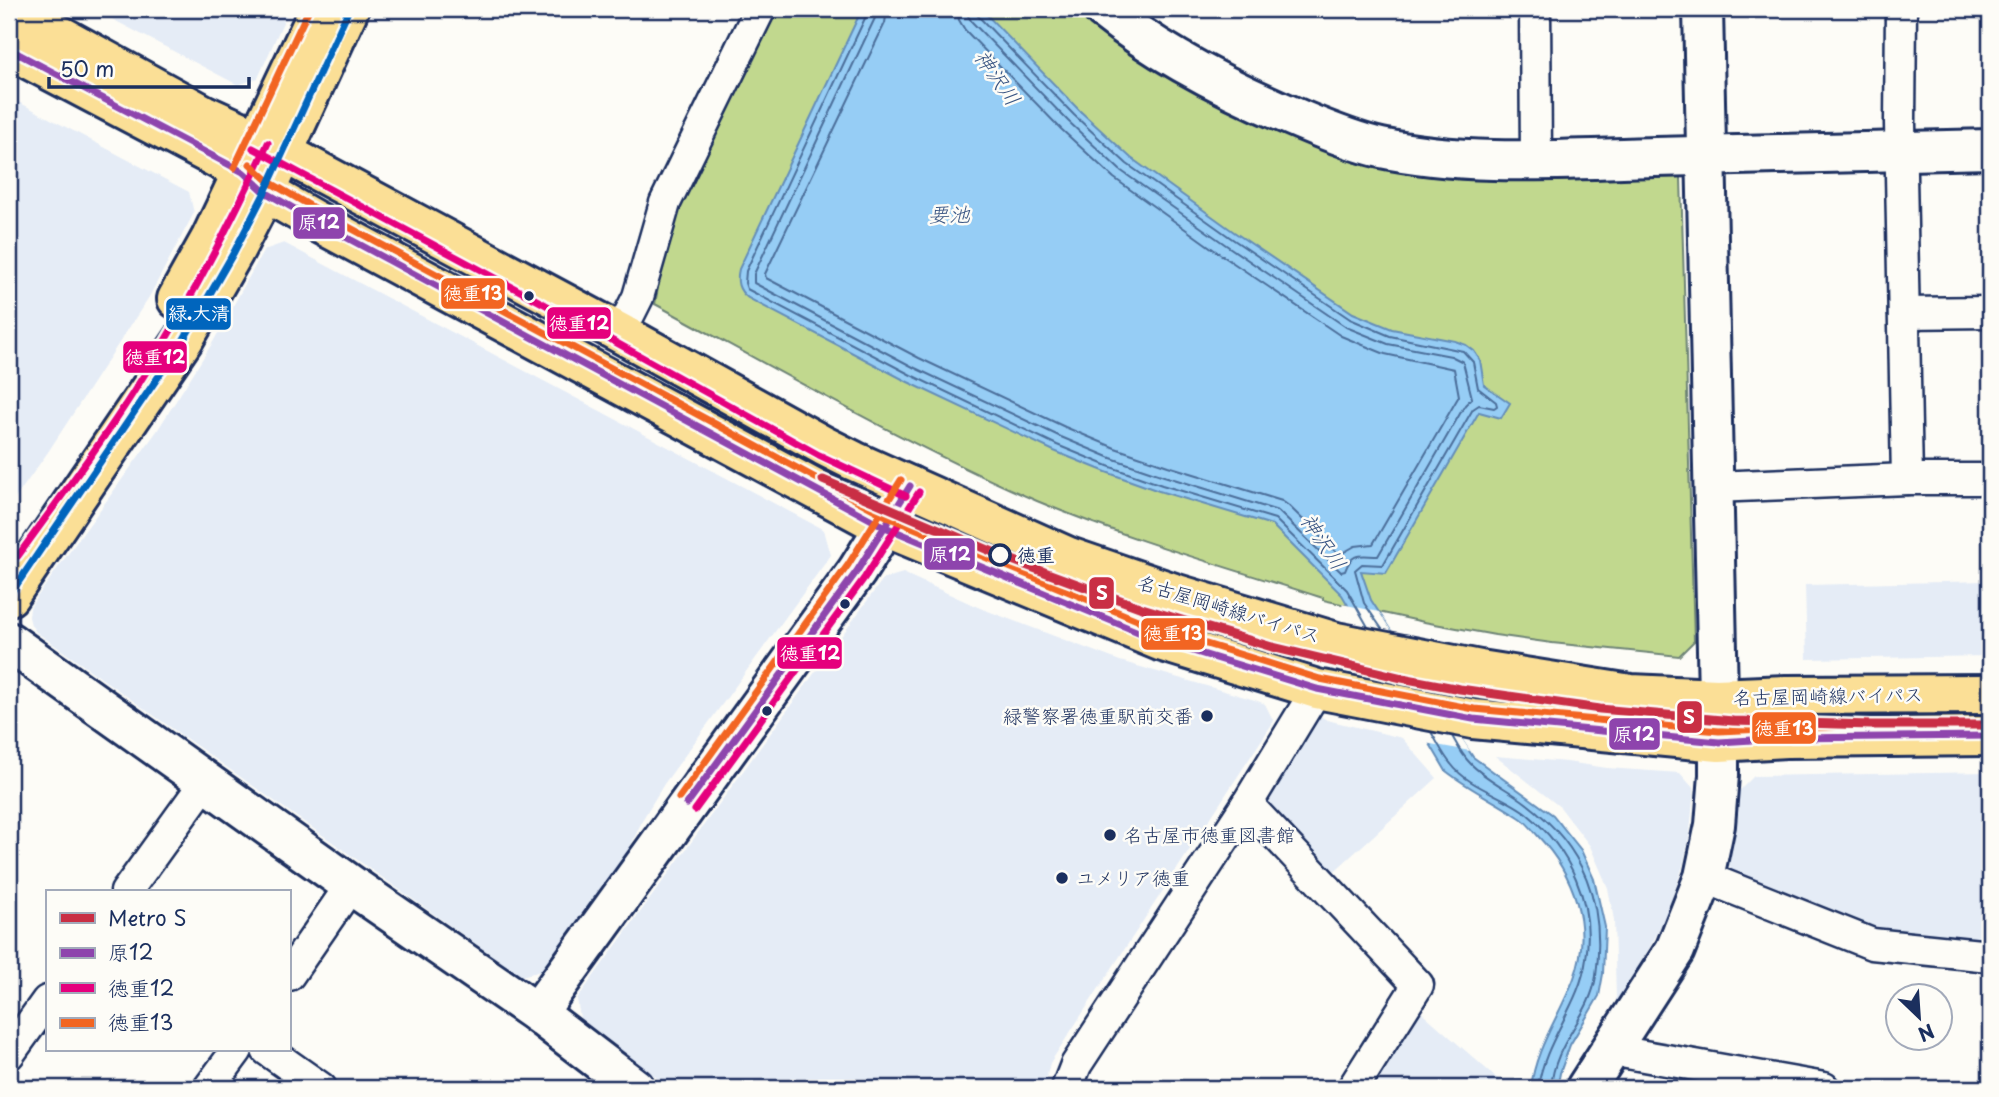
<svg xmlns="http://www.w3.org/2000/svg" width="1999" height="1097" viewBox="0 0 1999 1097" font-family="'Playpen Sans','Klee One',sans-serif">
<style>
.built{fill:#e5ecf6}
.green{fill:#c1d88e;stroke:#6e8476;stroke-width:2}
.water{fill:#96cdf5;stroke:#658eb9;stroke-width:2}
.pier{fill:#fdfcf7}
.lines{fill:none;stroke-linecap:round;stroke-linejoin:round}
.shore{stroke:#4c6e9a;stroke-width:2}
.minor-casing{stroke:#1b2f5e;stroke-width:35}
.tertiary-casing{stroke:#1b2f5e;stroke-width:44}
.primary-casing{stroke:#1b2f5e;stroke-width:44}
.minor{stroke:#fdfcf7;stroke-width:30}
.tertiary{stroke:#fdfcf7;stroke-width:38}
.primary{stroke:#fbdf96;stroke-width:38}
.bus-1-casing{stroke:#fdfcf7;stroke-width:12}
.bus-2-casing{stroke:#fdfcf7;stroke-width:12}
.bus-3-casing{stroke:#fdfcf7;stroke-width:12}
.bus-4-casing{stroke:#fdfcf7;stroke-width:12}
.bus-1{stroke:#8e44ad;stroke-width:7}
.bus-2{stroke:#e5007d;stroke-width:7}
.bus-3{stroke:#f26522;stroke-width:7}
.bus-4{stroke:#0065bd;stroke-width:7}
.metro-1-casing{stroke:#fdfcf7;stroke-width:14}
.metro-1{stroke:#c92f44;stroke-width:9}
.bus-dot{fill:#1b2f5e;stroke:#fdfcf7;stroke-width:2.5}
.stop-dot{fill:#fdfcf7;stroke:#1b2f5e;stroke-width:3.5}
.labels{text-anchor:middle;stroke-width:5;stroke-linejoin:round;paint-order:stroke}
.stop-label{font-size:19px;font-weight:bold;fill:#1b2f5e;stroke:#fdfcf7;text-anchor:start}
.street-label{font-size:19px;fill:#1b2f5e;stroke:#fdfcf7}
.poi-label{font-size:19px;fill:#1b2f5e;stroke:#fdfcf7;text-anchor:start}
.water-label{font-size:21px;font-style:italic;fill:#3a5684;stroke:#fdfcf7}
.line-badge{stroke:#fdfcf7;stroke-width:2.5}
.badge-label{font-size:19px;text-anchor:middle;font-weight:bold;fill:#fff}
</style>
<rect width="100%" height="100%" fill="#fdfcf7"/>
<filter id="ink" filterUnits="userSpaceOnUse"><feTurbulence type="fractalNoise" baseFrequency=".0143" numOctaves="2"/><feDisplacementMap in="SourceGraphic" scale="14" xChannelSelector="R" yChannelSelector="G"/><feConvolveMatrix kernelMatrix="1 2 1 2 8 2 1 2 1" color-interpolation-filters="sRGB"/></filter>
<g filter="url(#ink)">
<g class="built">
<path d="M 93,9 L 289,9 L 258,78 L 238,85 Z"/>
<path d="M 9,97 L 189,192 L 194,213 L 149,297 L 48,452 L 9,507 Z"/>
<path d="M 284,243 L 824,530 L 831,555 L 664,784 L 644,817 L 622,864 L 541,971 L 521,976 L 36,632 L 31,625 L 29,617 L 30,608 L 34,601 L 157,431 L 213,342 L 264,250 Z"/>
<path d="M 903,573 L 980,608 L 1120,661 L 1255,700 L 1265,704 L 1273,720 L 1272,724 L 1050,1063 L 1044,1088 L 670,1088 L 580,1018 L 577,999 L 883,579 Z"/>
<path d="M 1990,581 L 1990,656 L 1807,659 L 1805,585 Z"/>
<path d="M 1317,714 L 1327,720 L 1402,738 L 1437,778 L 1328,877 L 1264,809 L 1264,796 Z"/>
<path d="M 1495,756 L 1567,762 L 1607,768 L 1680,773 L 1694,789 L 1690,832 L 1683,866 L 1666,916 L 1650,947 L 1619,998 L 1616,1000 L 1614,920 L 1608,888 L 1590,846 L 1560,807 Z"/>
<path d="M 1990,772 L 1990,945 L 1875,933 L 1735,878 L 1729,865 L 1739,791 L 1754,776 Z"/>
<path d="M 1418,1009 L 1500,1081 L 1502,1088 L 1366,1088 Z"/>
</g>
<path class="green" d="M 772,9 L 1081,9 L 1095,21 L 1285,126 L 1674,168 L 1681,178 L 1694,641 L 1679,656 L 1552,643 L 1495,635 L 1424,622 L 1323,600 L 1323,598 C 1227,567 1130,540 1037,501 C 906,444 781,372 655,304 L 669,228 Z"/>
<path class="water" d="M 862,9 L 981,9 L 1079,110 L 1131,158 L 1234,232 L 1353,313 L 1392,329 L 1455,341 L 1466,345 L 1474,351 L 1480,360 L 1484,385 L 1510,403 L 1501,418 L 1479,412 L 1386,573 L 1361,571 L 1371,600 L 1473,757 L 1553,815 L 1581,850 L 1594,879 L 1605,927 L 1603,974 L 1599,996 L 1570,1045 L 1560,1073 L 1557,1088 L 1531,1088 C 1535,1049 1560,1015 1574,978 C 1593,927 1574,874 1538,836 C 1532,829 1526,821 1519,817 C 1495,801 1469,789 1446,771 L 1342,595 L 1272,525 L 1159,491 L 1106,472 L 1054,451 L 908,382 L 748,298 C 738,290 736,282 739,269 Z"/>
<path class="pier" d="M 1342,604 L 1379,612 L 1470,751 L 1425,743 Z"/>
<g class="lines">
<g class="shore">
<path d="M 868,9 L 867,14 L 746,271 L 745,283 L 747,289 L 911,375 L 1057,445 L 1108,466 L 1162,485 L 1275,519 L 1347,590 L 1368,627"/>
<path d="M 877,9 L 875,18 L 754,274 L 754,283 L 915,368 L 1061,437 L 1111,458 L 1164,476 L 1278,511 L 1341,572 L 1345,571 C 1352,551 1361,556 1378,556 L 1465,405 L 1472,398 L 1463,362 L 1451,356 L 1388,344 L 1346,327 L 1226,245 L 1120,170 L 1068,121 L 972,22 L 968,16 L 968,9"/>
<path d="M 887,9 L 885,23 L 765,274 L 766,278 L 919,358 L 1065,427 L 1115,448 L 1168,466 L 1282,501 L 1289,506 L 1339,555 L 1355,546 L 1373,544 L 1459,396 L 1454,369 L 1385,354 L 1341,336 L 1220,254 L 1114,178 L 1061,129 L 965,30 L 959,20 L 957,9"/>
<path d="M 976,9 L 978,16 L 1074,115 L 1127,164 L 1231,238 L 1350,319 L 1390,336 L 1463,351 L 1473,362 L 1478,388 L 1496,402 L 1497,406 L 1494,408 L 1479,405 L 1473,409 L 1383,565 L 1362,564 L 1355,570 L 1364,603 L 1382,629"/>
<path d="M 1431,732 C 1438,743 1443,755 1451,764 C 1468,787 1505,796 1526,813 C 1570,849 1595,903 1586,959 C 1580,1005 1544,1041 1538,1088"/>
<path d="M 1452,736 C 1457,745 1462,755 1470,763 C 1485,779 1508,789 1526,803 C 1584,847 1606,903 1596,976 C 1590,1017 1554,1042 1551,1088"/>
</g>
<defs>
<g id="minor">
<path d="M 1535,9 L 1536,160"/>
<path d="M 1901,9 L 1900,123 L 1907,479"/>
<path d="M 1904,313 L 1990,312"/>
<path d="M 620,333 L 638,297 L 665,203 L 760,9"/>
<path d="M 1713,487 L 1907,479 L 1990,479"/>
<path d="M 1247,804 L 1418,985 L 1353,1088"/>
<path d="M 1704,877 L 1872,944 L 1990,956"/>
<path d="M 126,892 L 206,781"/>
<path d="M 289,975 L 351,885"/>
<path d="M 267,1050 L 321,1088"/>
<path d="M 1610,1050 L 1824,1088"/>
<path d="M 9,1054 L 47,1001"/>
<path d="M 209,1088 L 237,1050"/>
<path d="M 1067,1088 L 1076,1065 L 1247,804 L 1317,689"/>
</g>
<g id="tertiary">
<path d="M 1103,9 C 1159,54 1234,92 1301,120 C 1327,131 1354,142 1381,148 C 1470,167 1566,159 1656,157 C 1767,154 1879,152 1990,149"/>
<path d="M 9,642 L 351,885 L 537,1013 L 635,1088"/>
<path d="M 537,1013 L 857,571 L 910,486"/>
<path d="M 1586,1088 L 1675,950 L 1704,877 L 1715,825 L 1719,775 L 1719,742 L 1703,9"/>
</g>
<g id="primary">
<path d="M 12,9 L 203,114 L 258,139 L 620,333 L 824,446 L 854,461 L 1069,557 L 1177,594 L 1336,642 L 1480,670 L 1631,694 L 1717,698 L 1786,695 L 1990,694"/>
<path d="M 9,49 L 243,172 L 265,192 L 314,220 L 885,527 L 1160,641 L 1317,689 L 1473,719 L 1719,742 L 1786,738 L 1990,736"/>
<path d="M 177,299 L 211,238 L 313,23"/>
<path d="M 9,596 L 184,339 L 234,252 L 265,192 L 349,9"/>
</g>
</defs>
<use href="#minor" class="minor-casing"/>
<use href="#tertiary" class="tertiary-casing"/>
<use href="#primary" class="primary-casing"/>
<use href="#minor" class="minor"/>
<use href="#tertiary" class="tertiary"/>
<use href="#primary" class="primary"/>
<defs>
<g id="bus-1">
<path d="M 9,49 L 243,172 L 265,192 L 314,220 L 885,527 L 1160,641 L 1317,689 L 1473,719 L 1719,742 L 1786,738 L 1990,736"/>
<path d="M 687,804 L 857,571 L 910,486"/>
</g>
<g id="bus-2">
<path d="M 253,148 L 615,342 L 819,455 L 906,496"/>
<path d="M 18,556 C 56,503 96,451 131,396 C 183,315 228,230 268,143"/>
<path d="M 695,810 L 865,577 L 919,492"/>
</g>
<g id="bus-3">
<path d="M 250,164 L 271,183 L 319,211 L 890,518 L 1164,631 L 1320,679 L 1474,709 L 1719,731 L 1786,728 L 1990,726"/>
<path d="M 234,168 L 309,9"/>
<path d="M 679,798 L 848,565 L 901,480"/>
</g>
<path id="bus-4" d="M 9,596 L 184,339 L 234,252 L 265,192 L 349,9"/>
</defs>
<use href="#bus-1" class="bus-1-casing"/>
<use href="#bus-2" class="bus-2-casing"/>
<use href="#bus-3" class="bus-3-casing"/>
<use href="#bus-4" class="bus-4-casing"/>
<use href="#bus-1" class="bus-1"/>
<use href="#bus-2" class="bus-2"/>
<use href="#bus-3" class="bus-3"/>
<use href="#bus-4" class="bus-4"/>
<defs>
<path id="metro-1" d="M 823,480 L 1012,560 L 1142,608 L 1272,647 L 1402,678 L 1460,689 L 1600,709 L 1733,721 L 1871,725 L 1990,725"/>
</defs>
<use href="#metro-1" class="metro-1-casing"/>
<use href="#metro-1" class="metro-1"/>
</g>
</g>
<g class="bus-dot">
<circle cx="529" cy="296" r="6"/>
<circle cx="845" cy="604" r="6"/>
<circle cx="767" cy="711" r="6"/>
<circle cx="1207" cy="716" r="7"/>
<circle cx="1110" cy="835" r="7"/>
<circle cx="1062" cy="878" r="7"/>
</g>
<circle class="stop-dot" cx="1000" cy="555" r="10"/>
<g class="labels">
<g class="stop-label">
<text x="1017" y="562">徳重</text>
</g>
<g class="street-label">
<text transform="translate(1229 609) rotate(17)" y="7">名古屋岡崎線バイパス</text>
<text transform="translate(1828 696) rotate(-1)" y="7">名古屋岡崎線バイパス</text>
</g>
<g class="poi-label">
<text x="1193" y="723" text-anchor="end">緑警察署徳重駅前交番</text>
<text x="1124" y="842">名古屋市徳重図書館</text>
<text x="1076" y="885">ユメリア徳重</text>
</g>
<g class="water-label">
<text transform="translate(997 78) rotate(55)" y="7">神沢川</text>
<text x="949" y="222">要池</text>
<text transform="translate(1323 542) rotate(56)" y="7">神沢川</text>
</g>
</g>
<g class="line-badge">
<rect x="292" y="206" width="54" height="34" rx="7" fill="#8e44ad"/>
<rect x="440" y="277" width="66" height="33" rx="7" fill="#f26522"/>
<rect x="165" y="297" width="67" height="34" rx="7" fill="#0065bd"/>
<rect x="546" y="306" width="66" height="34" rx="7" fill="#e5007d"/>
<rect x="122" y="340" width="66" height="34" rx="7" fill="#e5007d"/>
<rect x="923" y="537" width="53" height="34" rx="7" fill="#8e44ad"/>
<rect x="1088" y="576" width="27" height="34" rx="7" fill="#c92f44"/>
<rect x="1140" y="617" width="66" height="34" rx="7" fill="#f26522"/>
<rect x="776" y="636" width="67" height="34" rx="7" fill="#e5007d"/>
<rect x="1676" y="700" width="27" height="34" rx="7" fill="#c92f44"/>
<rect x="1751" y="711" width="66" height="34" rx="7" fill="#f26522"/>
<rect x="1608" y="717" width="53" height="34" rx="7" fill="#8e44ad"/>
</g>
<g class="badge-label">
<text x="319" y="229">原12</text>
<text x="473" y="300">徳重13</text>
<text x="199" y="320">緑.大清</text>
<text x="579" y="330">徳重12</text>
<text x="155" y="364">徳重12</text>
<text x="950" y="561">原12</text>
<text x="1102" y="600">S</text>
<text x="1173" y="640">徳重13</text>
<text x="810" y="660">徳重12</text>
<text x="1689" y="724">S</text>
<text x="1784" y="735">徳重13</text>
<text x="1634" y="741">原12</text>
</g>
<rect width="1999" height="1097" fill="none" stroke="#fdfcf7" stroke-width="35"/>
<rect x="18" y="18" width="1964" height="1062" fill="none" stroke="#1b2f5e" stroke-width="2.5" filter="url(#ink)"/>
<rect x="46" y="890" width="245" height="161" fill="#fdfcf7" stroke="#a3aaba" stroke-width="2"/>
<rect x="60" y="913" width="35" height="10" fill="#c92f44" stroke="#a3aaba" stroke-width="2"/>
<text x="108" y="926" font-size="21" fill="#1b2f5e">Metro S</text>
<rect x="60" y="948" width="35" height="10" fill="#8e44ad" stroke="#a3aaba" stroke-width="2"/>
<text x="108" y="960" font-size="21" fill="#1b2f5e">原12</text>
<rect x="60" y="983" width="35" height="10" fill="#e5007d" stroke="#a3aaba" stroke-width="2"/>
<text x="108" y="996" font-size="21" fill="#1b2f5e">徳重12</text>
<rect x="60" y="1018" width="35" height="10" fill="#f26522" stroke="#a3aaba" stroke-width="2"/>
<text x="108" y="1030" font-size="21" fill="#1b2f5e">徳重13</text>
<g transform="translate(1919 1017) rotate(155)"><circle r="33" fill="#fdfcf7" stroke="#a3aaba" stroke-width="2"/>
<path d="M0-5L12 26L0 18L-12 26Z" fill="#1b2f5e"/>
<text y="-10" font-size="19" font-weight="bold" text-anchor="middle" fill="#1b2f5e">N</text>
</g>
<path d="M49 77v10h200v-10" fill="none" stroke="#1b2f5e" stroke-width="3.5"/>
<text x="60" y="77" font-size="21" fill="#1b2f5e" stroke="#fdfcf7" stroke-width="5" paint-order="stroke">50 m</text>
</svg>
